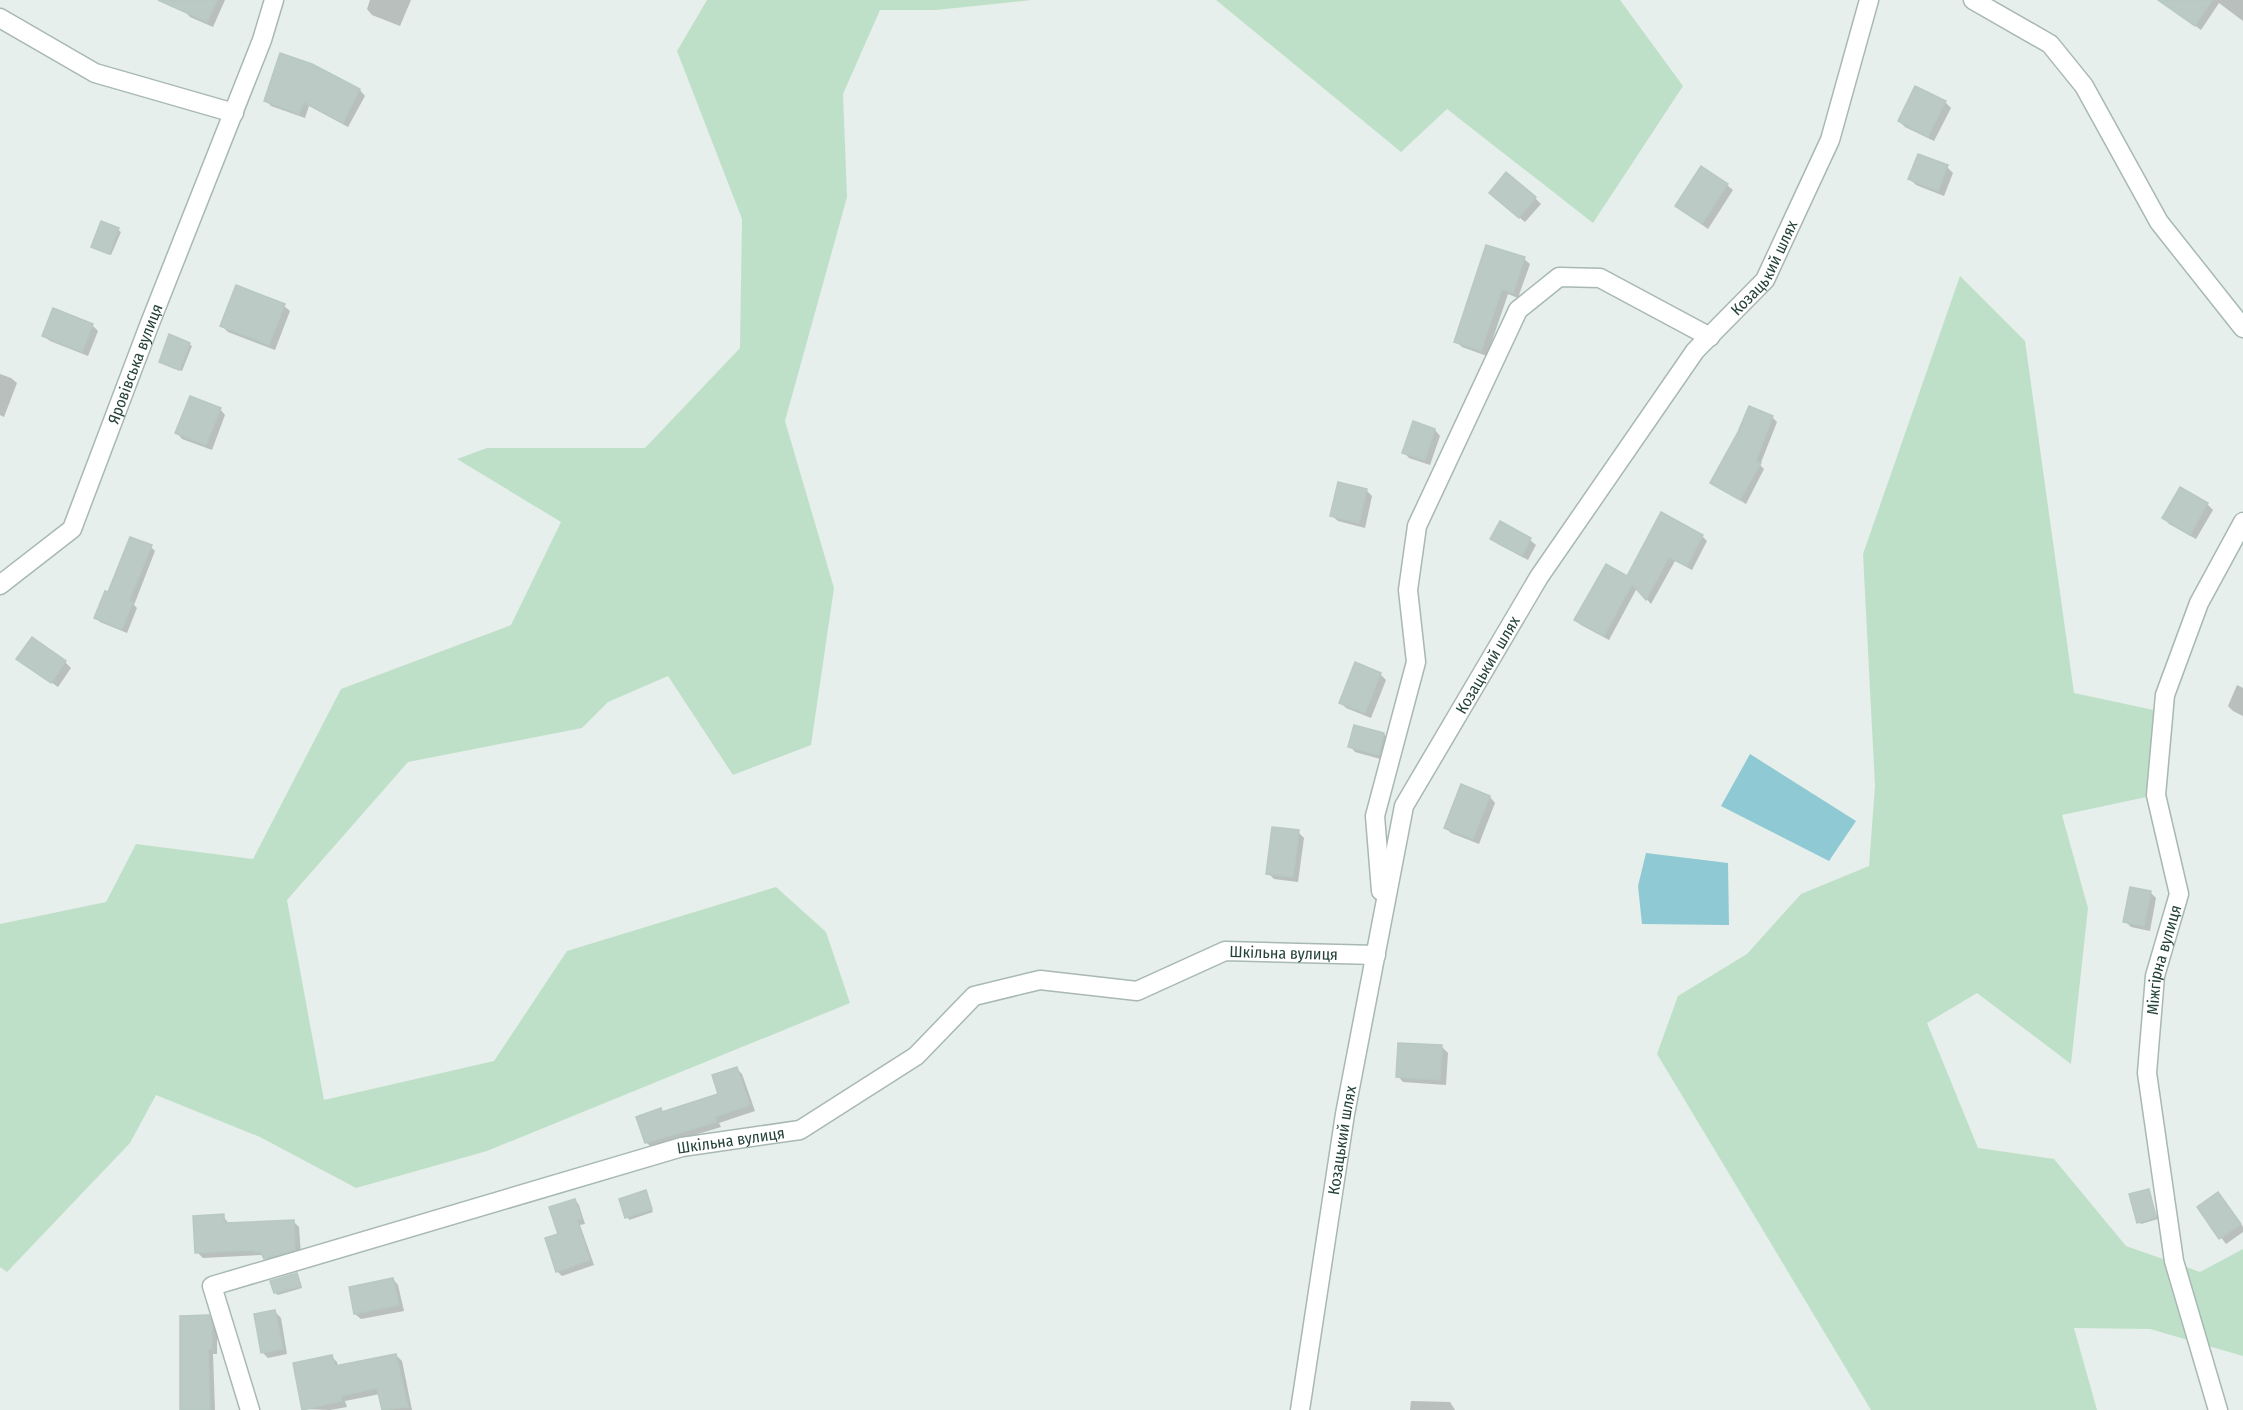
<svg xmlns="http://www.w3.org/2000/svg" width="2243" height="1410" viewBox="0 0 2243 1410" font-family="'Fira Sans Condensed',sans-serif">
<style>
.green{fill:#bfe0c8}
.water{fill:#8ec9d4}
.shadow{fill:#0003}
.building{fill:#bbcac4;stroke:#b8c9c2;stroke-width:1.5}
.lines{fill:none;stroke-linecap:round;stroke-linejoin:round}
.minor-casing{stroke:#a8b8b2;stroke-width:21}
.minor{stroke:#fff;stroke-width:18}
.labels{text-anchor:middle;stroke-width:5;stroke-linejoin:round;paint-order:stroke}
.street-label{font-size:16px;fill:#24423a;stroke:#f7fbf9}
</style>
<rect width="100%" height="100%" fill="#e6efeb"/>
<g class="green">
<path d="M 707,0 L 1032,0 L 936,10 L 880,10 L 843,94 L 847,197 L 785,421 L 834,588 L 811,745 L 733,775 L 668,676 L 608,702 L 582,728 L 408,762 L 287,900 L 324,1100 L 494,1061 L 567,951 L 776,887 L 826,932 L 850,1003 L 487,1151 L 356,1188 L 260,1137 L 156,1095 L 130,1143 L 7,1272 L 0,1267 L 0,924 L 106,902 L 136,844 L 253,859 L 341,689 L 511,625 L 561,522 L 457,459 L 487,448 L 645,448 L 740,348 L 742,219 L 677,51 Z"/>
<path d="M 1216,0 L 1620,0 L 1683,86 L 1593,223 L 1447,109 L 1401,152 Z"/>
<path d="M 1960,276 L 2025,341 L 2074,693 L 2163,712 L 2156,795 L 2062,815 L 2088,908 L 2071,1064 L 1977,993 L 1927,1023 L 1978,1148 L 2054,1159 L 2126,1246 L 2200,1272 L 2243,1249 L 2243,1356 L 2150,1329 L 2074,1328 L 2097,1410 L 1871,1410 L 1657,1054 L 1678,996 L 1747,954 L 1801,894 L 1869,866 L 1875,786 L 1863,554 Z"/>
</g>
<g class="water">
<path d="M 1750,754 L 1856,821 L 1829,861 L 1721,806 Z"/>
<path d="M 1646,853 L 1728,863 L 1729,925 L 1642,924 L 1638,886 Z"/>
</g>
<g class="shadow">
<path d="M 190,0 L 225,0 L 213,27 L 190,17 L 185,11 Z"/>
<path d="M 370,0 L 411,0 L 400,26 L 372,15 L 367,9 Z"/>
<path d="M 2178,0 L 2243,0 L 2243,21 L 2219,3 L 2201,30 L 2172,8 Z"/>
<path d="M 311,66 L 360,90 L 365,96 L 348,127 L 309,106 L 305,118 L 271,106 L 266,100 Z"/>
<path d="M 1945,102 L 1951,108 L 1934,141 L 1905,127 L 1899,121 Z"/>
<path d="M 1947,167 L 1953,173 L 1944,196 L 1916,185 L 1910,179 Z"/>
<path d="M 1727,185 L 1733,190 L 1708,229 L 1677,206 Z"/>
<path d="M 1496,198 L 1535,198 L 1541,204 L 1525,222 Z"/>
<path d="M 118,230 L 121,232 L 111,255 L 93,247 Z"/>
<path d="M 1524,259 L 1530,264 L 1518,298 L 1508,294 L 1487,356 L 1462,347 L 1456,341 Z"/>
<path d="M 284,306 L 290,311 L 275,350 L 228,332 L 222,326 Z"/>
<path d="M 54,310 L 92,325 L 98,331 L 88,356 L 50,341 L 44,336 Z"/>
<path d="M 189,344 L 192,346 L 182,371 L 161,361 Z"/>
<path d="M 0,374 L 11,378 L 17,383 L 4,417 L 0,415 Z"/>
<path d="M 1750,408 L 1773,418 L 1777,422 L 1760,465 L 1764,469 L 1746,504 L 1712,483 Z"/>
<path d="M 220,409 L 225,415 L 212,450 L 182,439 L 177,433 Z"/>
<path d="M 1435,430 L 1440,436 L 1430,465 L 1409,458 L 1404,452 Z"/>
<path d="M 2181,489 L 2207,504 L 2213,510 L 2196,539 L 2169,524 L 2164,518 Z"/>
<path d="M 1366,490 L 1372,496 L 1365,528 L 1338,521 L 1332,516 Z"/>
<path d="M 1501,523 L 1530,540 L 1536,545 L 1528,560 L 1498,544 L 1492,538 Z"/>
<path d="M 1702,536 L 1707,541 L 1692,570 L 1675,561 L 1651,604 L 1637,588 L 1609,640 L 1581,625 L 1576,620 L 1628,578 Z"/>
<path d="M 151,547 L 155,551 L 134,605 L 137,608 L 127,633 L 100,622 L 96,618 L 109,594 Z"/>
<path d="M 18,659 L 65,662 L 71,668 L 58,687 Z"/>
<path d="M 1380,674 L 1386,680 L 1371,718 L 1346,708 L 1340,702 Z"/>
<path d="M 2237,685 L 2243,688 L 2243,716 L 2233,711 L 2228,706 Z"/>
<path d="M 1355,727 L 1384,734 L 1389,740 L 1384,760 L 1355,752 L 1350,746 Z"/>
<path d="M 1462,786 L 1490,797 L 1495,803 L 1479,844 L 1451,833 L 1446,828 Z"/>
<path d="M 1298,832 L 1304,838 L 1298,882 L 1274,879 L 1268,873 Z"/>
<path d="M 2151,893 L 2156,898 L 2150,931 L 2131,927 L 2125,921 Z"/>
<path d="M 1442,1047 L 1448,1053 L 1446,1085 L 1403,1082 L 1398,1076 Z"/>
<path d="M 737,1069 L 742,1074 L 755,1111 L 719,1123 L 721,1127 L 652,1148 L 646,1142 L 661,1110 L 664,1113 L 720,1095 Z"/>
<path d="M 2148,1190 L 2158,1219 L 2141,1224 L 2139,1222 Z"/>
<path d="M 645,1192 L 653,1212 L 629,1220 L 620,1200 Z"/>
<path d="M 575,1200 L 579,1205 L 585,1224 L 580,1225 L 594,1265 L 562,1276 L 557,1271 L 559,1235 Z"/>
<path d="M 2224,1200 L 2243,1227 L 2243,1232 L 2226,1244 L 2199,1208 Z"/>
<path d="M 223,1216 L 229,1224 L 293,1221 L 299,1227 L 301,1255 L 271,1264 L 261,1255 L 203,1258 L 197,1252 Z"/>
<path d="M 297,1274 L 302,1288 L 278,1295 L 275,1293 Z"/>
<path d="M 393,1279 L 398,1285 L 404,1311 L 361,1319 L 355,1314 Z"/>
<path d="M 275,1312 L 281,1318 L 287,1354 L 268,1358 L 262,1352 Z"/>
<path d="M 209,1317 L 215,1323 L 217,1330 L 217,1354 L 213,1354 L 215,1410 L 182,1410 Z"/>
<path d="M 396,1355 L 402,1361 L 412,1410 L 383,1410 L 380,1394 L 345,1401 L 347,1407 L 330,1410 L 304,1409 L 332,1357 L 337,1362 L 338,1367 Z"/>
<path d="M 1411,1401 L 1450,1402 L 1455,1410 L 1410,1410 Z"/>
</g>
<g class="building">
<path d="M 158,0 L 217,0 L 207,22 Z"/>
<path d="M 2158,0 L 2212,0 L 2195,26 Z"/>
<path d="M 280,53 L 312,64 L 360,89 L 343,123 L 304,102 L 299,114 L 264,101 Z"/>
<path d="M 1915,86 L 1946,101 L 1928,137 L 1898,121 Z"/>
<path d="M 1918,154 L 1948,165 L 1938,191 L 1908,179 Z"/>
<path d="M 1701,166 L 1728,184 L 1702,224 L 1675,206 Z"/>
<path d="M 1506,172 L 1536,197 L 1519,218 L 1489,193 Z"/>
<path d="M 101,221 L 119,228 L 109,254 L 91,247 Z"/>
<path d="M 1486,245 L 1525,257 L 1513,293 L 1502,289 L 1481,351 L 1454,342 Z"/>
<path d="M 236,285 L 285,304 L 269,345 L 220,326 Z"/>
<path d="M 53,308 L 93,324 L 82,352 L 42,336 Z"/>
<path d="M 169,334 L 190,343 L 179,370 L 159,362 Z"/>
<path d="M 190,396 L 221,408 L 206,445 L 175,433 Z"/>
<path d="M 1749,406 L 1773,416 L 1756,461 L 1761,463 L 1740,500 L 1710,483 L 1738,432 Z"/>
<path d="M 1413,421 L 1435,429 L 1425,460 L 1402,453 Z"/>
<path d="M 1338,482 L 1367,489 L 1359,523 L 1330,516 Z"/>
<path d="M 2180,487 L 2208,503 L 2190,535 L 2162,518 Z"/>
<path d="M 1661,512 L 1703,535 L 1687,566 L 1669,557 L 1646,600 L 1632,584 L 1604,636 L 1574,620 L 1606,564 L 1627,576 Z"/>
<path d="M 1500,521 L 1531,538 L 1522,556 L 1490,539 Z"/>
<path d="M 130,537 L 152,545 L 129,601 L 133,602 L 122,629 L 94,618 L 105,591 L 108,592 Z"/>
<path d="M 32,637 L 66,661 L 51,683 L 16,659 Z"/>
<path d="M 1355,662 L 1381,673 L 1365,713 L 1339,703 Z"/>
<path d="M 1354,725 L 1384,733 L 1379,755 L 1348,747 Z"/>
<path d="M 1461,784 L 1490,796 L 1473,839 L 1444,828 Z"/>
<path d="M 1272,827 L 1299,830 L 1293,877 L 1266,874 Z"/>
<path d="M 2130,887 L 2151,891 L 2144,926 L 2123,922 Z"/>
<path d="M 1398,1043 L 1442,1045 L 1440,1080 L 1396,1077 Z"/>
<path d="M 737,1067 L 750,1105 L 715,1117 L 716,1122 L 645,1143 L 636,1117 L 661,1108 L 662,1112 L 718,1094 L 712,1075 Z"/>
<path d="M 2149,1189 L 2156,1217 L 2137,1223 L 2129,1194 Z"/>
<path d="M 646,1190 L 652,1209 L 625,1218 L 619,1199 Z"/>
<path d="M 2218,1192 L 2241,1224 L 2219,1239 L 2197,1207 Z"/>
<path d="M 575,1199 L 582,1219 L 577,1220 L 590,1260 L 556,1272 L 545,1238 L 558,1234 L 549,1207 Z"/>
<path d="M 224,1214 L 224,1223 L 294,1220 L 295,1250 L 264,1259 L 261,1252 L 255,1252 L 255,1250 L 195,1253 L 193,1216 Z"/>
<path d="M 297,1273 L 301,1286 L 274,1293 L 270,1281 Z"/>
<path d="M 393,1278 L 399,1305 L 354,1314 L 349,1287 Z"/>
<path d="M 275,1310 L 283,1349 L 261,1353 L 254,1314 Z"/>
<path d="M 209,1315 L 212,1323 L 212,1349 L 208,1349 L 210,1410 L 180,1410 L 180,1316 Z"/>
<path d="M 396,1354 L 408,1407 L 382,1410 L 377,1388 L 341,1396 L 342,1401 L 302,1410 L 293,1363 L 332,1355 L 335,1366 Z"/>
</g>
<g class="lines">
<defs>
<g id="minor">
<path d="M 1973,0 L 2050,44 L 2084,86 L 2159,222 L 2243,328"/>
<path d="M 0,18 L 95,73 L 234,113"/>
<path id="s1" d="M 0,585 L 72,529 L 150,323 L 262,40 L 274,0"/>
<path d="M 1381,891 L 1375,816 L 1416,662 L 1408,590 L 1417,526 L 1518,310 L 1559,277 L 1600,278 L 1710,337"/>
<path id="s2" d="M 250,1410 L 212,1286 L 682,1147 L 800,1130 L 916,1056 L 974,996 L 1040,980 L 1137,991 L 1225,951 L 1376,955"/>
<path id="s3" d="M 1300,1410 L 1345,1114 L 1404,806 L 1539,577 L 1695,351 L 1765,280 L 1830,140 L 1869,0"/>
<path id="s4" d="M 2218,1410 L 2174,1261 L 2147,1073 L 2155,976 L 2179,894 L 2156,795 L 2165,695 L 2199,603 L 2243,522"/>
</g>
</defs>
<use href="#minor" class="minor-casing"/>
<use href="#minor" class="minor"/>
</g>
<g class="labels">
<g class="street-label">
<text dy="6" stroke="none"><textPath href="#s3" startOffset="1263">Козацький шлях</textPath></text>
<text dy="6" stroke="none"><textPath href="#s1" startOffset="268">Яровівська вулиця</textPath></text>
<text dy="6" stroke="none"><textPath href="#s3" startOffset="777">Козацький шлях</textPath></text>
<text dy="6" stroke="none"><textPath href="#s2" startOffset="1281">Шкільна вулиця</textPath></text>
<text dy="6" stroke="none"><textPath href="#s4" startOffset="460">Міжгірна вулиця</textPath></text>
<text dy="6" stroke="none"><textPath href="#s2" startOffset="669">Шкільна вулиця</textPath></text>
<text dy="6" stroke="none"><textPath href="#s3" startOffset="273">Козацький шлях</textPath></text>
</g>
</g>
</svg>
